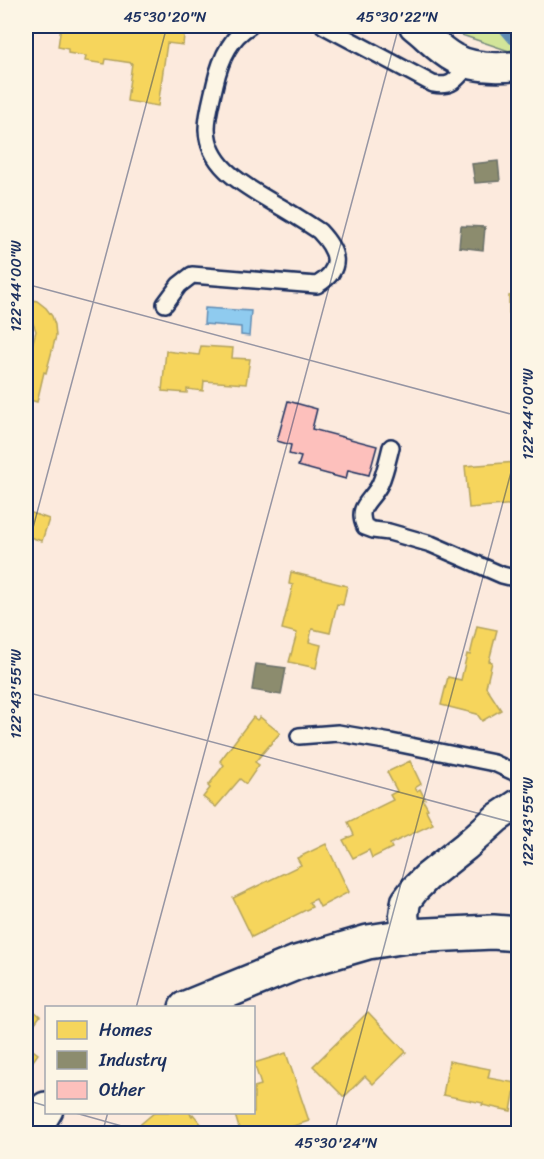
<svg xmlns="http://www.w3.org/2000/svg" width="544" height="1159" viewBox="0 0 544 1159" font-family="Sriracha,sans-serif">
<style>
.green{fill:#d2e599;stroke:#768a7c;stroke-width:1.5}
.water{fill:#8fcbef;stroke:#618db5;stroke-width:1.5}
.homes{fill:#f6d55c;stroke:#b4a35d;stroke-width:1.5}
.industry{fill:#8c8c6e;stroke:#6a7069;stroke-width:1.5}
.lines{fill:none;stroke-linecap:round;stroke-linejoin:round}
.stream{stroke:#618db5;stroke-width:8}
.building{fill:#fdc0bc;stroke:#1b2f5e;stroke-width:1.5}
.service-casing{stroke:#1b2f5e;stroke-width:20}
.minor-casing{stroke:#1b2f5e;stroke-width:33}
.secondary-casing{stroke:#1b2f5e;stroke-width:38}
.service{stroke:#fcf5e5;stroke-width:15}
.minor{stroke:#fcf5e5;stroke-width:28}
.secondary{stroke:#fcf5e5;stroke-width:33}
.ticks{fill:none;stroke:#1b2f5e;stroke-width:1.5;stroke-opacity:0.45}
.neatline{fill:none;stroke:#1b2f5e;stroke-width:2}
.ticks-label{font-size:15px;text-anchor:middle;fill:#1b2f5e}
</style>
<rect width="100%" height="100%" fill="#fceadd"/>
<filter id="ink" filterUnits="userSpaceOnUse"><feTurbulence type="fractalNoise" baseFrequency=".0167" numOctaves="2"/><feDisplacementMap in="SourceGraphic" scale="12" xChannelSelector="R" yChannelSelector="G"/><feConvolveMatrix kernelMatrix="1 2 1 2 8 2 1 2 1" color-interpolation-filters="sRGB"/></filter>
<g filter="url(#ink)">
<path class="green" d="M 445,26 L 518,26 L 517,48 L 509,51 L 450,31 Z"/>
<path class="water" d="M 205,308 L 251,311 L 249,336 L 241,335 L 241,327 L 204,324 Z"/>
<g class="homes">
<path d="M 61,26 L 185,26 L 183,45 L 167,43 L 158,106 L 127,101 L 132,63 L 106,59 L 105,64 L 85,61 L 86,56 L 68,53 L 68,49 L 58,47 Z"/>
<path d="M 516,292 L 518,292 L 518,316 L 515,316 L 515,313 L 509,313 L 509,296 L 516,295 Z"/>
<path d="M 26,298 L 37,301 L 46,308 L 52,316 L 55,325 L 56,336 L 46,373 L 44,372 L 37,402 L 26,399 L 26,348 L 31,349 L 36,331 L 32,321 L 26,317 Z"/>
<path d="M 201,346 L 233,348 L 232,358 L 250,359 L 246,384 L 204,381 L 203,391 L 187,389 L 187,393 L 162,391 L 166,351 L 199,355 Z"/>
<path d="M 518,462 L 518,504 L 469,508 L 465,466 Z"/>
<path d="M 26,511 L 49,519 L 42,541 L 26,536 Z"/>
<path d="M 291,572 L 347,586 L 343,605 L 337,604 L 330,633 L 312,629 L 309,642 L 321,645 L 316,668 L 289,662 L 297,633 L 282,629 L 293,585 L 289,584 Z"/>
<path d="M 477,626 L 497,630 L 489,661 L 492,662 L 486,687 L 501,710 L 482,721 L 477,714 L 441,705 L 448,677 L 461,680 L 467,654 L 470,655 Z"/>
<path d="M 253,717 L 257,720 L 260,717 L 280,733 L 255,762 L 259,765 L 246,784 L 240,779 L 216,807 L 203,797 L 210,788 L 208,786 L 224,765 L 220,761 Z"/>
<path d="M 410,761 L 421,784 L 415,788 L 417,791 L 420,789 L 425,799 L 423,800 L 428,809 L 426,810 L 433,824 L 390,844 L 392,848 L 372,858 L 369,850 L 353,858 L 343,840 L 354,835 L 348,822 L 393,800 L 390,795 L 397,791 L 387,772 Z"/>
<path d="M 326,844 L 349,892 L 320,907 L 316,899 L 309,902 L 312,907 L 252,937 L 233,898 L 301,865 L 297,858 Z"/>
<path d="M 26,1004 L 40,1016 L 26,1035 Z"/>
<path d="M 368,1012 L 406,1052 L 373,1084 L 365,1076 L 344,1097 L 313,1066 Z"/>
<path d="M 26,1045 L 38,1054 L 26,1071 Z"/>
<path d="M 286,1053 L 309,1121 L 281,1130 L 282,1133 L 278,1134 L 241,1134 L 234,1112 L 254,1112 L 254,1087 L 261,1085 L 254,1063 Z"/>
<path d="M 449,1061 L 490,1069 L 488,1078 L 516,1083 L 511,1111 L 482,1105 L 483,1103 L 443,1095 Z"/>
<path d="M 155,1112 L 189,1112 L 192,1116 L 193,1114 L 207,1131 L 206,1132 L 207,1134 L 129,1134 Z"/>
</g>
<g class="industry">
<path d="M 498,161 L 500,181 L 475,183 L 472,164 Z"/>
<path d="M 461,226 L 485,227 L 483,250 L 459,247 Z"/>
<path d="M 256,664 L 286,668 L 281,695 L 252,690 Z"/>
</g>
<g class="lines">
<path class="stream" d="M 500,26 L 512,40"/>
</g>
<path class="building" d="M 288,401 L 317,409 L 312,429 L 377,446 L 369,475 L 348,470 L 346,479 L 298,466 L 301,457 L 289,454 L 291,445 L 277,441 Z"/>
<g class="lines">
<defs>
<g id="service">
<path d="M 324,26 L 433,84 C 454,88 456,78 470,64"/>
<path d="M 165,304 L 179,285 L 192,275 L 317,285 C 344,269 338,251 319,231 C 304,221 288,211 272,202 C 244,185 208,167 207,129 C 207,114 212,98 215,84 C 220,61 229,38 250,26"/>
<path d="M 391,447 C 388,459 385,473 380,484 C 372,501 355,506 365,527 L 373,530 L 389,532 L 431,544 L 502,575 L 518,579"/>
<path d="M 299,736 L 338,733 L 391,742 L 494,763 L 518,774"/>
</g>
<g id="minor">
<path d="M 414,26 C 427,36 439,50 454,58 C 472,68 499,68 518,66"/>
<path d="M 407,936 L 404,915 L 406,901 L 415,889 L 427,877 L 466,846 L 497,818 L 518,804"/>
</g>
<g id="secondary">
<path d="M 186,1008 L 296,963 L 368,942 L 407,936 L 493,932 L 518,934"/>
<path d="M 31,1134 L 46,1109"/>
</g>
</defs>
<use href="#service" class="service-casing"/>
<use href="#minor" class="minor-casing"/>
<use href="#secondary" class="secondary-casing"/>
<use href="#service" class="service"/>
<use href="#minor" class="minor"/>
<use href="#secondary" class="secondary"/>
</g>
</g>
<path class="ticks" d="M 26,284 L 518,416M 26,554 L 167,26M 26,692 L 518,824M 136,1008 L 399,26M 26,1100 L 46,1106M 72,1112 L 150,1134M 102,1134 L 108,1112M 334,1134 L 518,446"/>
<rect width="544" height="1159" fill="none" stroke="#fcf5e5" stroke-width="66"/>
<rect x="45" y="1006" width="210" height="108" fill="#fcf5e5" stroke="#a2a6af" stroke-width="1.5"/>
<rect x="57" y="1021" width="30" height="18" fill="#f6d55c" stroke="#a2a6af" stroke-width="1.5"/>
<text x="99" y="1036" font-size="18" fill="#1b2f5e">Homes</text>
<rect x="57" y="1051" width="30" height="18" fill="#8c8c6e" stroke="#a2a6af" stroke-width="1.5"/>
<text x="99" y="1066" font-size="18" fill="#1b2f5e">Industry</text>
<rect x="57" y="1081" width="30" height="18" fill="#fdc0bc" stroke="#a2a6af" stroke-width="1.5"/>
<text x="99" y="1096" font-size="18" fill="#1b2f5e">Other</text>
<rect x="33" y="33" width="478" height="1093" class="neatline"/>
<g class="ticks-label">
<text x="165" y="22">45°30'20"N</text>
<text x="397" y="22">45°30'22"N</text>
<text transform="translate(16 286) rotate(-90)" y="5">122°44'00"W</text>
<text transform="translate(528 414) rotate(-90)" y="5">122°44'00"W</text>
<text transform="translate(16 694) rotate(-90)" y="5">122°43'55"W</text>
<text transform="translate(528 822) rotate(-90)" y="5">122°43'55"W</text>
<text x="336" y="1148">45°30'24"N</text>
</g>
</svg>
